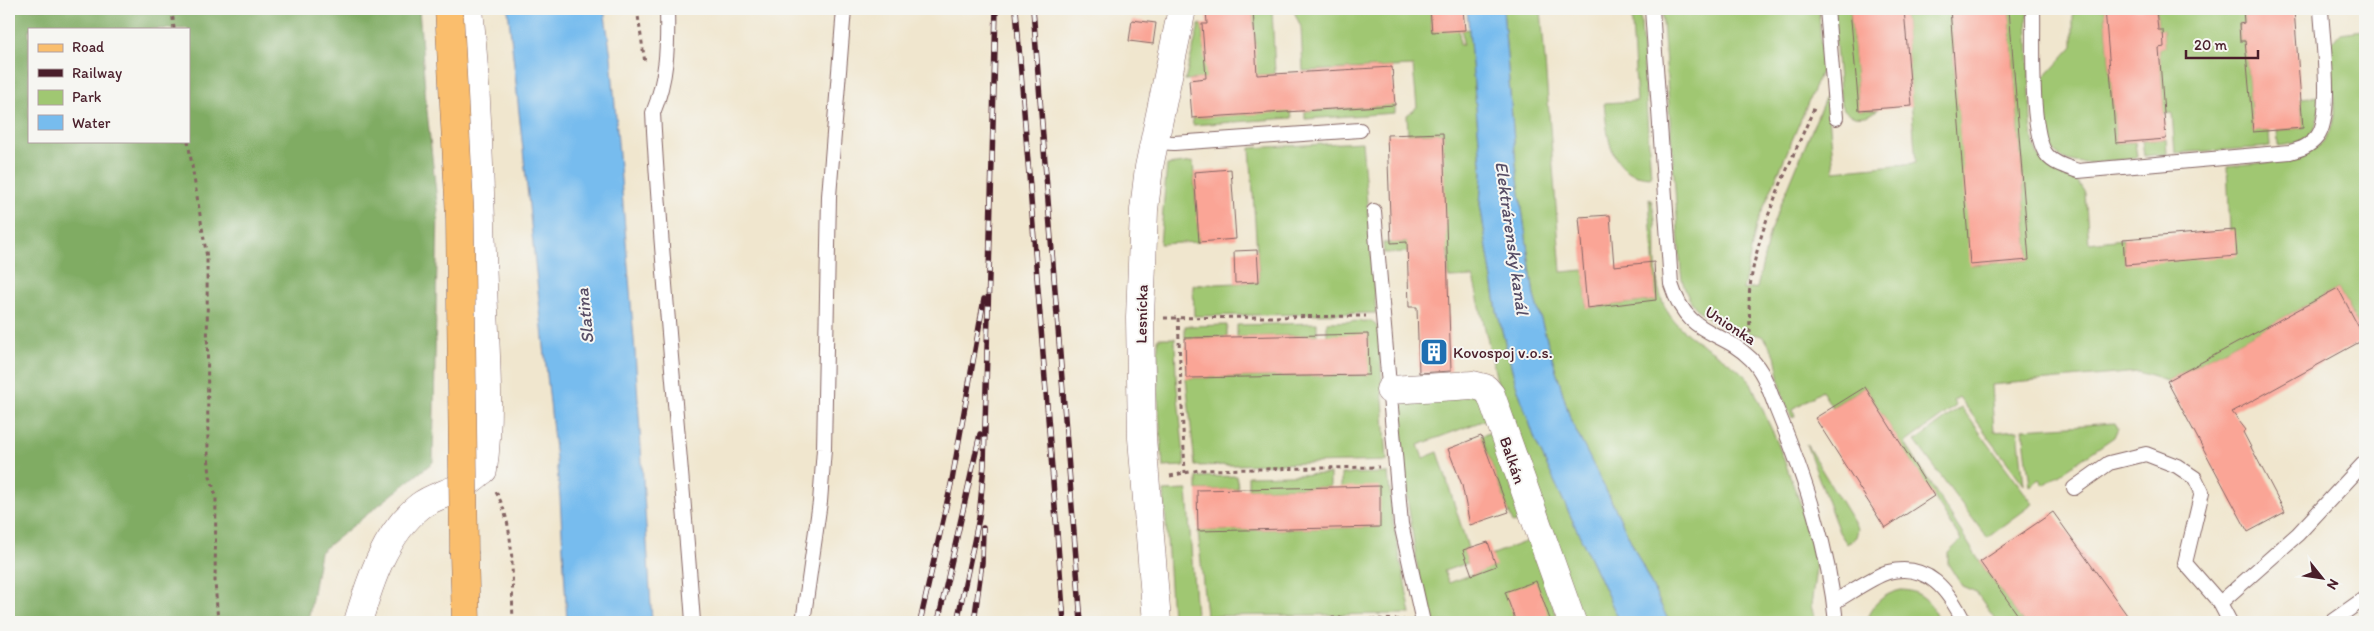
<svg xmlns="http://www.w3.org/2000/svg" width="2374" height="631" viewBox="0 0 2374 631" font-family="Itim,sans-serif">
<style>
.green{fill:#a0c772;stroke:#75734e}
.forest{fill:#80ac64;stroke:#656648;fill-rule:evenodd}
.water{fill:#77bcee;stroke:#606e8c}
.building{fill:#faa596}
.lines{fill:none;stroke-linecap:round;stroke-linejoin:round}
.lane-casing{stroke:#846564;stroke-width:16}
.street-casing{stroke:#846564;stroke-width:29}
.primary-casing{stroke:#846564;stroke-width:29}
.path{stroke:#846564;stroke-width:3;stroke-dasharray:4 4;stroke-linecap:butt}
.lane{stroke:#fff;stroke-width:14}
.street{stroke:#fff;stroke-width:28}
.primary{stroke:#fabe6d;stroke-width:28}
.rail-casing{stroke:#4a1f2b;stroke-width:5.5}
.rail{stroke:#f6f6f2;stroke-width:4;stroke-dasharray:11;stroke-linecap:butt}
.primary-bridge-casing{stroke:#846564;stroke-width:29;stroke-linecap:butt}
.primary-bridge{stroke:#fabe6d;stroke-width:28}
.labels{text-anchor:middle;stroke-width:4;stroke-linejoin:round;paint-order:stroke}
.street-label{font-size:16px;fill:#4a1f2b;stroke:#f6f6f2}
.poi-label{font-size:16px;fill:#4a1f2b;stroke:#f6f6f2;text-anchor:start}
.water-label{font-size:18px;font-style:italic;fill:#584e66;stroke:#f6f6f2}
</style>
<rect width="100%" height="100%" fill="#f6f6f2"/>
<filter id="ink" filterUnits="userSpaceOnUse"><feTurbulence type="fractalNoise" baseFrequency=".02" numOctaves="2"/><feDisplacementMap in="SourceGraphic" scale="10" xChannelSelector="R" yChannelSelector="G"/><feConvolveMatrix kernelMatrix="1 2 1 2 8 2 1 2 1" color-interpolation-filters="sRGB"/></filter>
<filter id="wash" filterUnits="userSpaceOnUse"><feTurbulence type="fractalNoise" baseFrequency=".0096" numOctaves="4" result="noise"/><feDisplacementMap in="SourceGraphic" scale="20" xChannelSelector="R" yChannelSelector="G"/><feGaussianBlur stdDeviation="1.12" result="paint"/><feColorMatrix in="noise" values="0 0 0 0 0 0 0 0 0 0 0 0 0 0 0 0 0 1.4 0 .05"/><feComposite in="paint" operator="in"/></filter>
<g filter="url(#wash)">
<rect width="100%" height="100%" fill="#f0e6ce"/>
<g class="green">
<path d="M 1253,9 L 1272,9 L 1275,74 L 1185,80 L 1199,25 L 1202,24 L 1204,50 L 1255,47 Z"/>
<path d="M 1293,9 L 1317,9 L 1317,11 L 1430,9 L 1432,32 L 1459,29 L 1460,45 L 1463,45 L 1462,30 L 1469,29 L 1482,173 L 1480,204 L 1497,311 L 1515,381 L 1536,442 L 1620,622 L 1582,622 L 1498,385 L 1473,277 L 1449,278 L 1448,251 L 1384,253 L 1383,243 L 1445,241 L 1443,133 L 1408,134 L 1407,115 L 1417,107 L 1413,66 L 1303,71 L 1301,27 Z"/>
<path d="M 1503,9 L 1541,9 L 1561,272 L 1584,270 L 1587,308 L 1656,300 L 1649,199 L 1651,200 C 1661,231 1650,269 1662,300 C 1677,342 1726,350 1751,383 L 1778,444 L 1809,526 L 1816,568 L 1811,606 L 1816,622 L 1669,622 L 1618,514 L 1571,421 L 1534,296 L 1516,165 Z"/>
<path d="M 1631,9 L 1640,9 L 1651,177 C 1608,176 1608,136 1604,103 L 1637,101 Z"/>
<path d="M 1662,9 L 1819,9 L 1822,69 L 1756,226 L 1743,290 L 1757,288 L 1770,231 L 1827,93 L 1834,171 L 1916,163 L 1904,9 L 1950,9 L 1971,265 L 2029,260 L 2009,9 L 2027,9 L 2031,124 L 2034,145 L 2038,156 L 2046,165 L 2078,182 L 2085,193 L 2089,243 L 2123,239 L 2125,264 L 2230,231 L 2227,166 C 2266,161 2331,166 2334,113 C 2335,90 2329,67 2331,44 L 2340,33 L 2364,30 L 2363,9 L 2365,9 L 2365,338 L 2338,288 L 2167,381 L 2138,372 L 1991,385 L 1994,432 L 2018,430 L 2024,485 L 1959,397 L 1953,401 L 1956,406 L 1905,443 L 1980,562 L 2023,622 L 1997,622 L 1976,592 L 1962,586 L 1948,564 L 1948,553 L 1961,540 L 1865,387 L 1832,407 L 1822,391 L 1793,409 L 1795,416 L 1792,418 L 1783,398 L 1775,355 L 1764,337 C 1757,334 1749,333 1741,332 C 1708,324 1685,307 1681,272 Z"/>
<path d="M 1833,9 L 1850,9 L 1859,110 L 1878,109 C 1868,120 1848,119 1841,105 Z"/>
<path d="M 2073,9 L 2105,9 L 2116,143 L 2135,142 L 2137,157 C 2111,160 2061,175 2048,142 C 2041,124 2043,99 2042,80 L 2073,46 Z"/>
<path d="M 2156,9 L 2243,9 L 2244,23 L 2239,24 L 2240,41 L 2245,41 L 2253,132 L 2269,131 L 2270,147 L 2175,153 L 2172,113 L 2164,114 L 2159,48 L 2164,47 L 2163,30 L 2158,30 Z"/>
<path d="M 2320,96 C 2318,130 2314,142 2278,146 L 2277,130 L 2303,128 L 2301,98 Z"/>
<path d="M 1395,105 L 1395,113 L 1305,119 L 1305,111 Z"/>
<path d="M 1291,111 L 1292,118 L 1193,125 L 1192,118 Z"/>
<path d="M 2166,139 L 2167,154 L 2144,156 L 2142,141 Z"/>
<path d="M 1362,142 L 1376,313 L 1194,316 L 1193,285 L 1259,282 L 1250,148 Z"/>
<path d="M 1193,162 L 1199,242 L 1160,244 L 1167,165 Z"/>
<path d="M 1372,321 L 1377,327 L 1379,337 L 1387,461 L 1195,466 L 1186,378 L 1369,375 L 1327,335 L 1327,322 Z"/>
<path d="M 1317,323 L 1317,335 L 1237,337 L 1237,325 Z"/>
<path d="M 1227,325 L 1227,337 L 1185,338 L 1185,326 Z"/>
<path d="M 1158,338 L 1175,338 L 1176,378 L 1185,466 L 1163,467 L 1158,396 Z"/>
<path d="M 1479,394 L 1488,419 L 1418,445 L 1423,458 L 1438,452 L 1468,548 L 1463,550 L 1468,563 L 1444,571 L 1449,583 L 1495,566 L 1491,555 L 1530,540 L 1559,622 L 1433,622 L 1419,578 L 1408,503 L 1400,417 L 1401,409 L 1407,401 Z"/>
<path d="M 1961,407 L 2033,504 L 1987,538 L 1915,441 Z"/>
<path d="M 2115,423 L 2118,428 L 2114,437 L 2044,485 L 2040,479 L 2030,486 L 2023,429 Z"/>
<path d="M 1492,432 L 1523,520 L 1513,523 L 1481,436 Z"/>
<path d="M 1806,444 L 1858,529 L 1856,537 L 1847,544 L 1839,532 Z"/>
<path d="M 1388,473 L 1393,522 L 1411,614 L 1206,616 L 1198,531 L 1380,527 L 1341,487 L 1341,474 Z"/>
<path d="M 1330,474 L 1330,487 L 1248,489 L 1248,476 Z"/>
<path d="M 1237,476 L 1238,489 L 1197,490 L 1197,477 Z"/>
<path d="M 1187,490 L 1196,616 L 1172,617 L 1164,491 Z"/>
<path d="M 1901,590 C 1920,590 1934,603 1938,622 L 1927,620 L 1926,622 L 1865,622 C 1872,605 1882,594 1901,590 Z"/>
</g>
<path class="forest" d="M 9,9 L 419,9 L 426,102 L 438,211 L 433,462 L 320,552 L 308,622 L 9,622 ZM 29,29 L 189,29 L 189,141 L 29,141 Z"/>
<g class="water">
<path d="M 508,9 L 604,9 L 611,56 L 635,352 L 652,622 L 567,622 L 560,497 Z"/>
<path d="M 1467,9 L 1503,9 L 1516,165 L 1534,296 L 1571,421 L 1618,514 L 1669,622 L 1620,622 L 1536,442 L 1515,381 L 1497,311 L 1480,204 L 1482,173 Z"/>
</g>
<g id="blocks">
<g class="building">
<path d="M 1206,9 L 1253,9 L 1257,75 L 1392,67 L 1395,105 L 1192,118 L 1189,80 L 1206,78 L 1202,24 L 1207,24 Z"/>
<path d="M 1430,9 L 1463,9 L 1465,30 L 1432,32 Z"/>
<path d="M 1850,9 L 1904,9 L 1912,106 L 1859,110 Z"/>
<path d="M 1950,9 L 2009,9 L 2029,260 L 1970,265 Z"/>
<path d="M 2105,9 L 2156,9 L 2158,30 L 2163,30 L 2164,47 L 2159,48 L 2166,139 L 2116,143 Z"/>
<path d="M 2243,9 L 2294,9 L 2303,128 L 2253,132 L 2245,41 L 2240,41 L 2239,24 L 2244,23 Z"/>
<path d="M 1132,20 L 1156,23 L 1153,44 L 1129,41 Z"/>
<path d="M 1443,133 L 1451,371 L 1419,373 L 1417,307 L 1409,307 L 1407,242 L 1391,243 L 1387,135 Z"/>
<path d="M 1231,169 L 1236,239 L 1199,242 L 1194,172 Z"/>
<path d="M 1610,215 L 1614,266 L 1654,262 L 1656,300 L 1587,308 L 1579,217 Z"/>
<path d="M 2235,230 L 2237,256 L 2125,265 L 2123,239 Z"/>
<path d="M 1257,250 L 1259,282 L 1235,283 L 1234,251 Z"/>
<path d="M 2338,288 L 2365,339 L 2232,412 L 2246,430 L 2243,432 L 2285,512 L 2248,532 L 2167,381 Z"/>
<path d="M 1368,334 L 1369,375 L 1186,378 L 1185,338 Z"/>
<path d="M 1865,387 L 1934,496 L 1885,528 L 1815,418 Z"/>
<path d="M 1481,436 L 1509,512 L 1470,525 L 1462,485 L 1448,449 Z"/>
<path d="M 1380,486 L 1380,527 L 1198,531 L 1197,490 Z"/>
<path d="M 2053,512 L 2132,622 L 2023,622 L 1980,562 Z"/>
<path d="M 1488,542 L 1496,566 L 1472,575 L 1463,550 Z"/>
<path d="M 1536,581 L 1551,622 L 1516,622 L 1505,592 Z"/>
</g>
</g>
</g>
<g filter="url(#ink)">
<use href="#blocks" fill-opacity="0" stroke="#846564" stroke-width="1"/>
<g class="lines">
<defs>
<g id="lane">
<path d="M 667,9 C 668,46 667,79 653,113 C 662,283 681,452 693,622"/>
<path d="M 1652,9 L 1671,284 C 1688,338 1720,328 1751,359 C 1765,373 1770,393 1777,410 C 1805,478 1829,549 1836,622"/>
<path d="M 1827,9 L 1836,118"/>
<path d="M 2033,9 C 2034,39 2029,134 2047,155 C 2054,164 2067,167 2078,171 L 2290,152 C 2301,149 2310,146 2317,137 C 2334,116 2322,37 2321,9"/>
<path d="M 1154,142 L 1174,143 L 1360,130"/>
<path d="M 1374,211 L 1401,524 L 1423,622"/>
<path d="M 2074,488 L 2109,463 L 2146,454 L 2177,466 L 2195,478 L 2202,492 L 2185,563 L 2220,603"/>
<path d="M 1834,602 C 1848,594 1874,576 1888,572 C 1928,562 1949,591 1964,622"/>
<path d="M 803,622 L 820,502 L 824,449 L 829,196 L 844,9"/>
<path d="M 2230,622 L 2220,603 L 2298,534 L 2365,462"/>
<path d="M 2331,622 L 2365,598"/>
</g>
<g id="street">
<path d="M 1390,390 L 1473,385 L 1485,388 L 1491,395 L 1572,622"/>
<path d="M 358,622 C 370,581 385,534 420,506 C 433,496 448,494 462,486 C 469,482 476,475 483,470 C 491,409 485,346 483,285 C 480,193 478,100 469,9"/>
<path d="M 1157,622 L 1142,438 L 1140,318 L 1144,210 L 1149,167 L 1182,9"/>
</g>
<path id="primary" d="M 464,554 L 466,622"/>
</defs>
<use href="#lane" class="lane-casing"/>
<use href="#street" class="street-casing"/>
<use href="#primary" class="primary-casing"/>
<g class="path">
<path d="M 172,9 L 174,29"/>
<path d="M 637,9 L 645,63"/>
<path d="M 188,141 L 207,258 L 208,455 L 210,476 L 216,496 L 215,582 L 218,622"/>
<path d="M 1164,318 L 1366,316"/>
<path d="M 1178,318 L 1185,473"/>
<path d="M 1750,333 C 1750,318 1748,302 1750,287 C 1758,224 1790,165 1815,106"/>
<path d="M 1170,476 L 1199,470 L 1379,467"/>
<path d="M 496,492 C 517,529 511,581 513,622"/>
<path d="M 1211,622 L 1335,618 L 1404,620"/>
</g>
<use href="#lane" class="lane"/>
<use href="#street" class="street"/>
<use href="#primary" class="primary"/>
<defs>
<g id="rail">
<path d="M 1016,9 L 1064,622"/>
<path d="M 1033,9 L 1081,622"/>
<path d="M 920,622 L 952,480 L 984,299"/>
<path d="M 938,622 L 980,434"/>
<path d="M 957,622 L 979,518 L 984,465 L 996,9"/>
<path d="M 974,622 L 982,563 L 983,528"/>
</g>
</defs>
<use href="#rail" class="rail-casing"/>
<use href="#rail" class="rail"/>
<defs>
<path id="primary-bridge" d="M 449,9 L 460,218 L 464,554"/>
</defs>
<use href="#primary-bridge" class="primary-bridge-casing"/>
<use href="#primary-bridge" class="primary-bridge"/>
</g>
</g>
<defs>
<symbol id="building-square" viewBox="-11 -11 22 22"><rect x="-9" y="-9" width="18" height="18" rx="4" fill="#1f6fb2" stroke="#f6f6f2"/><path d="M-4-6H4V6H1V3H-1V6H-4ZM-2.5-4.3h1.7v1.8h-1.7ZM.8-4.3h1.7v1.8H.8ZM-2.5-1h1.7V.8h-1.7ZM.8-1h1.7V.8H.8Z" fill="#fff"/></symbol>
</defs>
<g fill-rule="evenodd">
<use href="#building-square" x="1418" y="336" width="32" height="32"/>
</g>
<g class="labels">
<g class="street-label">
<text transform="translate(1141 314) rotate(-89)" y="6">Lesnícka</text>
<text transform="translate(1731 325) rotate(33)" y="6">Unionka</text>
<text transform="translate(1513 460) rotate(71)" y="6">Balkán</text>
</g>
<g class="poi-label">
<text x="1453" y="358">Kovospoj v.o.s.</text>
</g>
<g class="water-label">
<text transform="translate(1512 238) rotate(82)" y="6">Elektrárenský kanál</text>
<text transform="translate(585 316) rotate(-96)" y="6">Slatina</text>
</g>
</g>
<rect width="2374" height="631" fill="none" stroke="#f6f6f2" stroke-width="30"/>
<rect x="28" y="28" width="162" height="115" fill="#f6f6f2" stroke="#b1a0a2"/>
<rect x="38" y="44" width="25" height="8" fill="#fabe6d" stroke="#b1a0a2"/>
<text x="72" y="52" font-size="15" fill="#4a1f2b">Road</text>
<rect x="38" y="69" width="25" height="8" fill="#4a1f2b" stroke="#b1a0a2"/>
<text x="72" y="78" font-size="15" fill="#4a1f2b">Railway</text>
<rect x="38" y="90" width="25" height="15" fill="#a0c772" stroke="#b1a0a2"/>
<text x="72" y="102" font-size="15" fill="#4a1f2b">Park</text>
<rect x="38" y="115" width="25" height="15" fill="#77bcee" stroke="#b1a0a2"/>
<text x="72" y="128" font-size="15" fill="#4a1f2b">Water</text>
<g transform="translate(2322 578) rotate(120)" stroke="#f6f6f2" stroke-width="4" paint-order="stroke">
<path d="M0-4L9 19L0 12L-9 19Z" fill="#4a1f2b"/>
<text y="-8" font-size="14" font-weight="bold" text-anchor="middle" fill="#4a1f2b">N</text>
</g>
<path d="M2186 50v8h72v-8" fill="none" stroke="#4a1f2b" stroke-width="2.5"/>
<text x="2194" y="50" font-size="15" fill="#4a1f2b" stroke="#f6f6f2" stroke-width="4" paint-order="stroke">20 m</text>
</svg>
